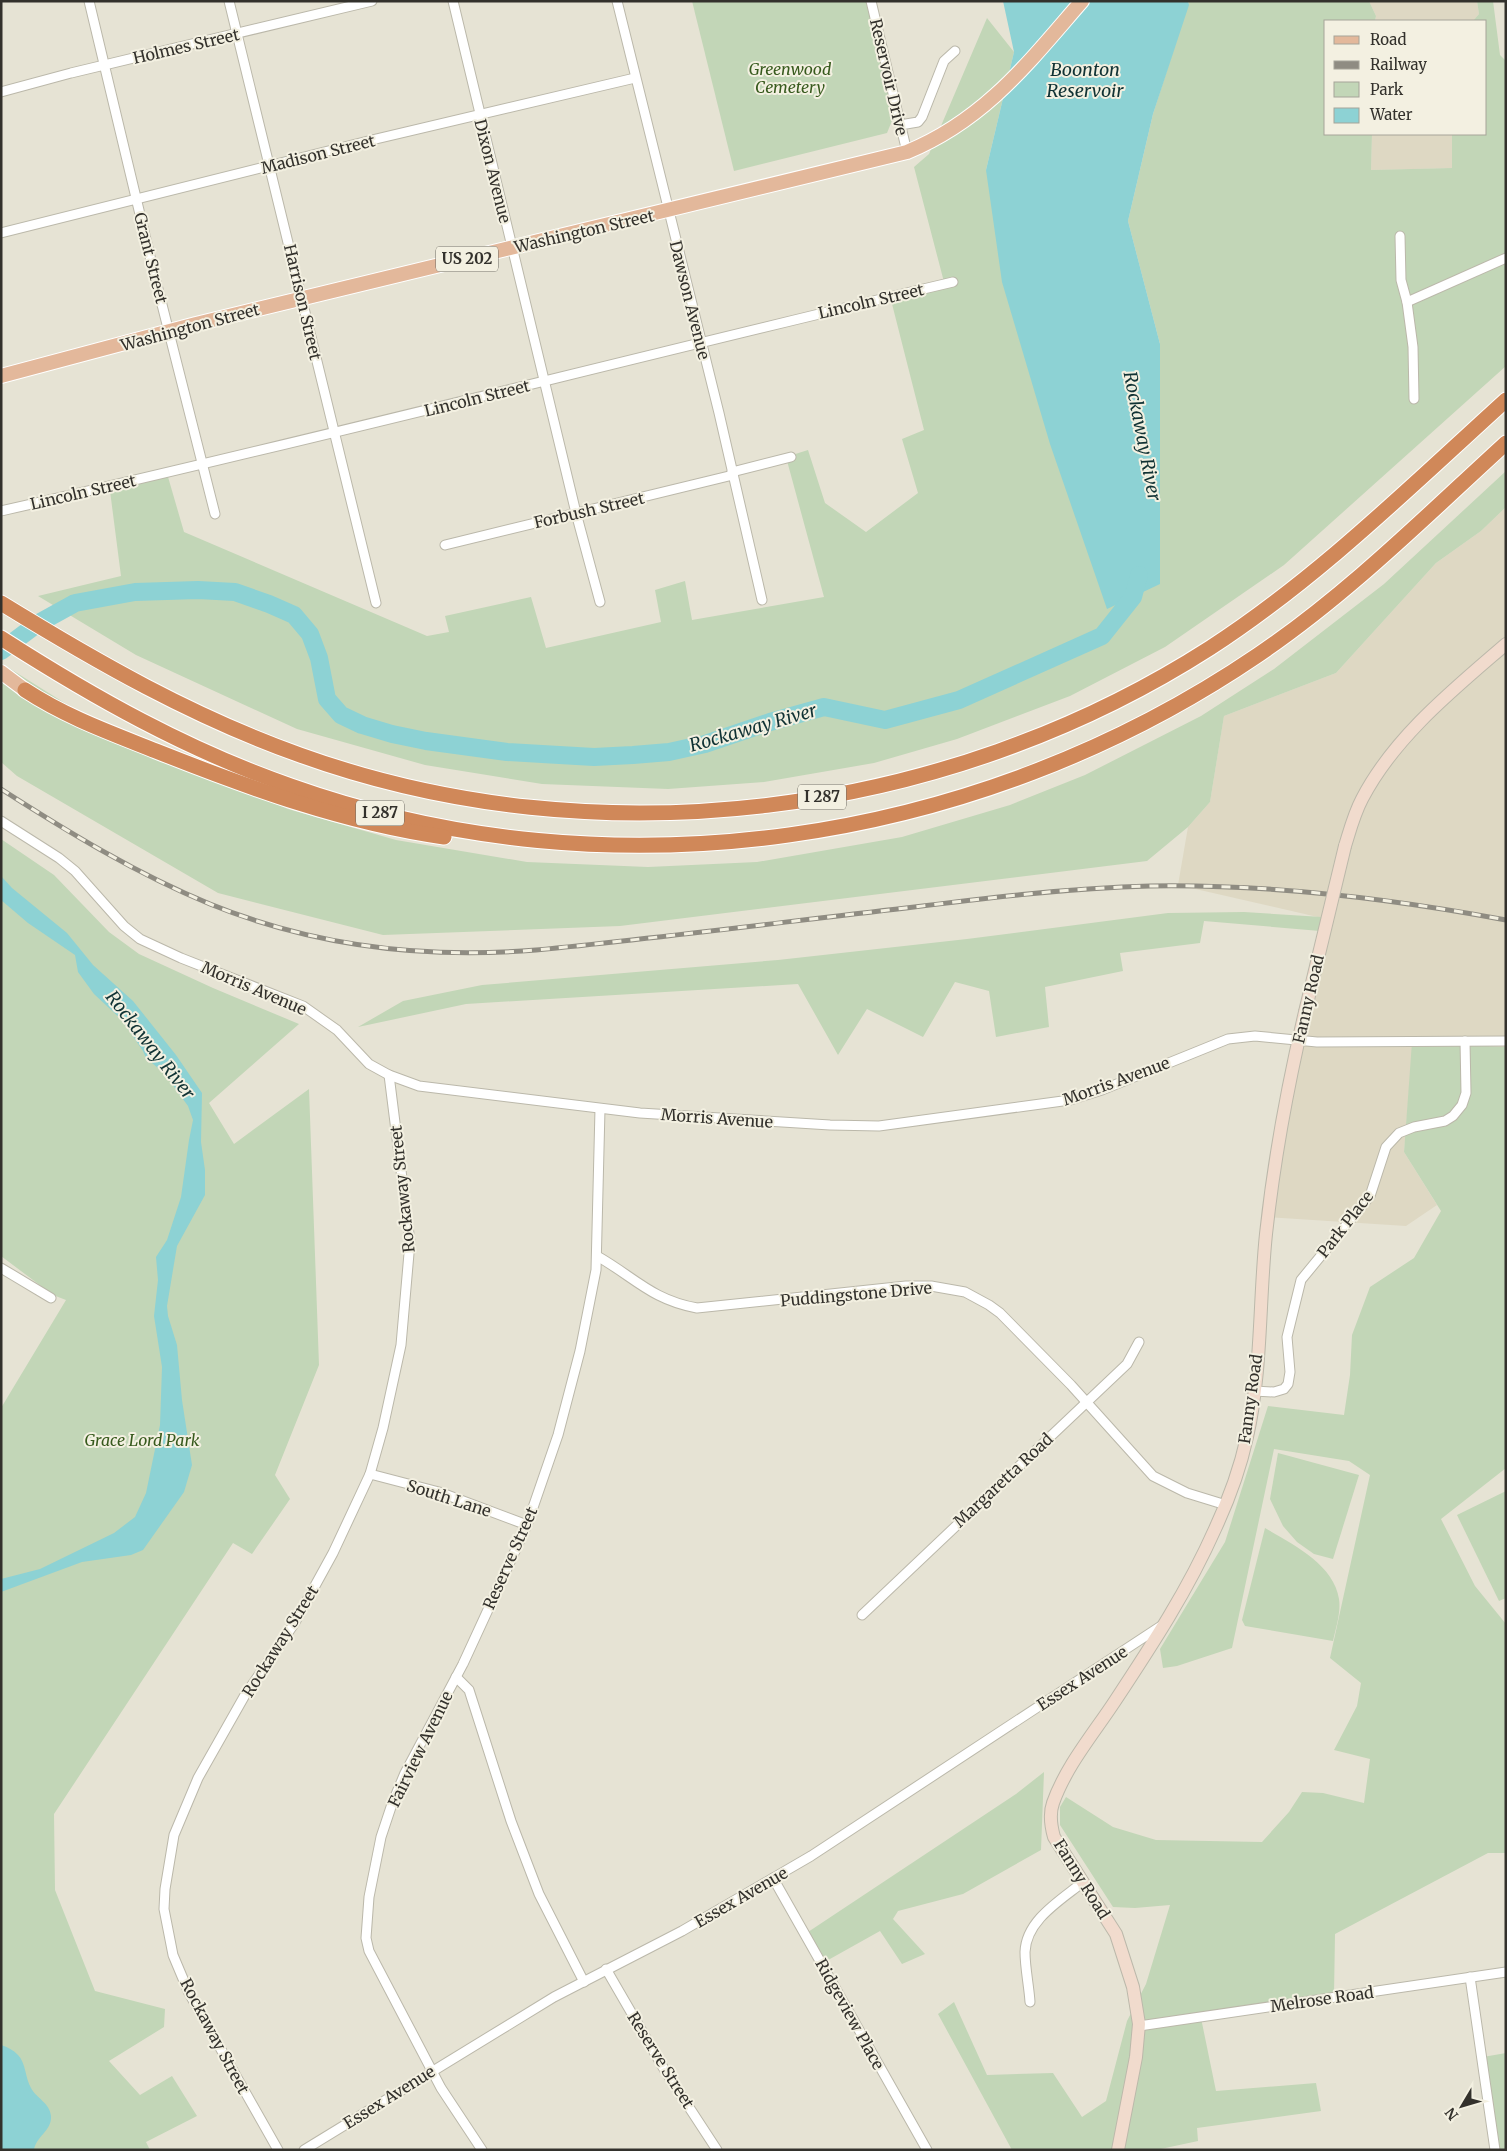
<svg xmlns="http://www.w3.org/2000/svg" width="1507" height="2151" viewBox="0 0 1507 2151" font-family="Merriweather,serif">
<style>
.built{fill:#ded8c3}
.green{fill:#c2d6b7}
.water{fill:#8dd2d4}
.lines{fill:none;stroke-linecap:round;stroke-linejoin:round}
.river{stroke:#8dd2d4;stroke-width:18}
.minor-casing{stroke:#bbb8aa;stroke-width:11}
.secondary-casing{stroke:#bbb8aa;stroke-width:14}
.primary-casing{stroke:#fff;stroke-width:16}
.motorway-casing{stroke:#fff;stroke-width:17}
.minor{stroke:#fff;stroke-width:9}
.secondary{stroke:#f1dbcd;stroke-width:12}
.primary{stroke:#e3b89b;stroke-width:14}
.motorway{stroke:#d08859;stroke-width:15}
.rail-casing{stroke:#8f8c82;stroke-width:5}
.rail{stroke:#f3f0e1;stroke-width:3;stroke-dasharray:9;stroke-linecap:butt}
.secondary-bridge-casing{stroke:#bbb8aa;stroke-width:14;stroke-linecap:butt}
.secondary-bridge{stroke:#f1dbcd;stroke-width:12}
.labels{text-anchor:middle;stroke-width:4;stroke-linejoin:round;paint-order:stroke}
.shield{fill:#f3f0e1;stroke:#6d6a62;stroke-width:1}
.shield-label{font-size:15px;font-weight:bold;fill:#33312c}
.street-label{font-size:16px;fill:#33312c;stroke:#f3f0e1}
.park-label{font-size:16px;font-style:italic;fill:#375a1d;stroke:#f3f0e1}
.water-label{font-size:18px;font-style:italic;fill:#103234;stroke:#f3f0e1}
</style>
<rect width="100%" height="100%" fill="#e6e3d4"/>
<g class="built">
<path d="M 1369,1 L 1477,1 L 1479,14 L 1473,21 L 1375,21 L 1376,16 Z"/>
<path d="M 1372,134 L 1452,134 L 1452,168 L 1371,170 Z"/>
<path d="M 1506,507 L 1506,1047 L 1413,1042 L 1404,1152 L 1437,1205 L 1406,1226 L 1268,1217 L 1322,918 L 1178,885 L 1188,827 L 1210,802 L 1224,716 L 1336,673 L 1436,563 L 1481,531 Z"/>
</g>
<g class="green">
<path d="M 692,1 L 872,1 L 898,106 L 887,133 L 734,171 Z"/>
<path d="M 1189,1 L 1369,1 L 1376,16 L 1375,21 L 1326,21 L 1326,134 L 1372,134 L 1371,170 L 1452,168 L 1452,134 L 1486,134 L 1486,21 L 1473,21 L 1479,14 L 1477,1 L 1493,1 L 1500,55 L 1506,61 L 1506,366 L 1284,565 L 1165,647 L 1070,696 L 957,739 L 874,763 L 764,782 L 668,789 L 542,784 L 425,765 L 297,729 L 136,655 L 38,596 L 121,576 L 109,483 L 166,470 L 184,532 L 427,636 L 449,632 L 445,616 L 531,597 L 546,648 L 661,622 L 655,590 L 685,581 L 692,620 L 824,597 L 786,457 L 808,450 L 825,503 L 866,532 L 918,493 L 902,439 L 924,430 L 890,296 L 944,282 L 914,167 L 929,154 L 987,18 L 1014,52 L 986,170 L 1160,344 L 1128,221 L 1153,114 Z"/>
<path d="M 1506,471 L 1506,507 L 1481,531 L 1436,563 L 1336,673 L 1224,716 L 1210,802 L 1188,827 L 1147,861 L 620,926 L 383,935 L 218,893 L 17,776 L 1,762 L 1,663 L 98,724 L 172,762 L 288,809 L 396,840 L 527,862 L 648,867 L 757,862 L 902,837 L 1010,805 L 1085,775 L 1201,716 L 1274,669 L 1384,584 Z"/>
<path d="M 1,839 L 54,875 L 109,932 L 139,954 L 213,988 L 299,1024 L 209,1103 L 234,1144 L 309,1089 L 319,1365 L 275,1475 L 290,1499 L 252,1554 L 233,1543 L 54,1814 L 55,1890 L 95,1991 L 165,2009 L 164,2027 L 109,2061 L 140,2095 L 172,2076 L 197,2116 L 146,2142 L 150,2150 L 1,2150 L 1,1408 L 66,1300 L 53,1295 L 1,1256 Z"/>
<path d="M 1244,912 L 1322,917 L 1320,931 L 1204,921 L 1200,943 L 1120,953 L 1123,971 L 1045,987 L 1049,1027 L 996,1037 L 989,991 L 955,982 L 923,1037 L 867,1009 L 838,1055 L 798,984 L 466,1004 L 358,1027 L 403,1001 L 482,985 L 778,960 L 967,939 L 1168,913 Z"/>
<path d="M 1412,1042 L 1506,1047 L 1506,1468 L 1441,1519 L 1475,1586 L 1506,1624 L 1506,1853 L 1488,1853 L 1335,1934 L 1334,1995 L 1201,2018 L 1216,2091 L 1316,2083 L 1321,2111 L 1197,2128 L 1198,2141 L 1156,2150 L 1012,2150 L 938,2014 L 954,2002 L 987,2075 L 1053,2073 L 1082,2117 L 1106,2101 L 1127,2021 L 1146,1984 L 1170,1905 L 1135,1908 L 1113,1907 L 1060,1825 L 1060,1807 L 1066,1797 L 1113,1827 L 1156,1840 L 1262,1842 L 1289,1812 L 1302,1792 L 1323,1793 L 1364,1803 L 1370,1759 L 1334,1750 L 1357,1706 L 1361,1683 L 1330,1658 L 1370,1475 L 1349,1461 L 1274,1449 L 1232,1648 L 1177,1666 L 1163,1668 L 1160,1649 L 1225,1542 L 1268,1406 L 1344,1415 L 1350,1375 L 1352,1335 L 1370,1287 L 1414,1258 L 1441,1211 L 1404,1152 Z"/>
<path d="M 1278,1453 L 1359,1475 L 1333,1559 L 1314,1554 L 1297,1542 L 1283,1526 L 1270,1499 Z"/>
<path d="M 1506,1491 L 1506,1598 L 1499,1601 L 1457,1515 Z"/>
<path d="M 1265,1528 C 1292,1544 1334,1564 1339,1599 C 1341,1613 1336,1627 1333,1641 L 1245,1626 L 1242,1620 Z"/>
<path d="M 1044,1772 L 1041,1850 L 963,1894 L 898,1911 L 893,1919 L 925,1954 L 902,1964 L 880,1931 L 821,1964 L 805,1934 L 1016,1794 Z"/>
<path d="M 1506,2053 L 1506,2150 L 1495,2150 L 1483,2057 Z"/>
</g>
<g class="water">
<path d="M 1003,1 L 1188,1 L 1189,5 L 1153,114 L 1128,221 L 1160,344 L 1160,584 L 1107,609 L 1050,444 L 1002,282 L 986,170 L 1014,52 Z"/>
<path d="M 1,876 L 12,888 L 67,933 L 93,965 L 133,1001 L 176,1055 L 202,1093 L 201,1142 L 205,1170 L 205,1195 L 177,1246 L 167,1306 L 168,1316 L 177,1345 L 182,1400 L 192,1465 L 184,1492 L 143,1550 L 131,1555 L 82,1562 L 1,1592 L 1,1579 L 40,1569 L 114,1533 L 135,1517 L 146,1493 L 160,1425 L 162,1367 L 154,1316 L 158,1280 L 156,1257 L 167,1240 L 181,1197 L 189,1140 L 193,1120 L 188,1106 L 164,1073 L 146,1058 L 143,1051 L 122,1020 L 94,994 L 78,972 L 75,955 L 28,923 L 1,900 Z"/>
<path d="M 1,2045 C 8,2047 13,2050 18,2055 C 26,2063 25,2078 31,2088 C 36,2098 50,2103 51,2116 C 52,2131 36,2136 34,2150 L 1,2150 Z"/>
</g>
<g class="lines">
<path class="river" d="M 1,651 L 37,624 L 75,603 L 135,592 L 198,590 L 235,592 L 269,604 L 294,615 L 310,634 L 319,658 L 327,699 L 341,715 L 362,725 L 392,734 L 426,741 L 507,752 L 594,757 L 633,755 L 669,752 L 705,744 L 770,722 L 824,707 L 885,720 L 959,700 L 1102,636 L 1133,597 L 1139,575"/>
<defs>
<g id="minor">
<path d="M 89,1 L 154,273 L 215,514"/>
<path d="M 229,1 L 376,603"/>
<path d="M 453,1 L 576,513 L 600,602"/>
<path d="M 617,1 L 719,413 L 762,600"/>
<path d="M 871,1 L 907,152"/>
<path d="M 1,92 L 71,73 L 372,1"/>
<path d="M 900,125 L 918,122 L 922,117 L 944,61 L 955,51"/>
<path d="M 1,233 L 376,139 L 635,78"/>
<path d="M 1400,236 L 1401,280 L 1407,302 L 1413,347 L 1414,399"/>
<path d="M 1407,302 L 1506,258"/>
<path d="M 732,472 L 791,457"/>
<path d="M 1,511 C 319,439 635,357 953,282"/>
<path d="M 445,545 L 733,475"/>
<path d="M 1,821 L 59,858 L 75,871 L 124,926 L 140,939 L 181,958 L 303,1006 L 337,1030 L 369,1064 L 389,1075 L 419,1086 L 640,1113 L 830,1125 L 879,1126 L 1070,1100 L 1102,1090 L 1228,1039 L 1255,1036 L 1317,1042 L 1506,1041"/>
<path d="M 597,1256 C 634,1277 652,1300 697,1308 L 906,1286 L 931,1286 L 965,1292 L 989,1305 L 1000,1313 L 1071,1385 L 1153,1476 L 1187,1493 L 1226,1505"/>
<path d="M 1,1268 L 51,1298"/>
<path d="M 1254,1391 L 1274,1392 L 1284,1389 L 1288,1384 L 1290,1372 L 1287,1337 L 1301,1280 L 1370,1196 L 1386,1147 L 1399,1133 L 1414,1127 L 1445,1121 L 1453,1116 L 1462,1105 L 1466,1093 L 1465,1041"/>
<path d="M 370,1474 L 439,1492 L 527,1525"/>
<path d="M 862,1615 L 1127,1364 L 1139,1342"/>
<path d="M 456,1677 L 469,1690 L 511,1821 L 539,1894 L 584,1982"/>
<path d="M 773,1878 L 927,2150"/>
<path d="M 606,1969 L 664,2069 L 717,2150"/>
<path d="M 1470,1977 L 1495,2150"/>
<path d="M 1030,2002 C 1029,1986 1025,1968 1025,1952 C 1026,1920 1061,1900 1083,1882"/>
<path d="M 1139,2026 L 1506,1972"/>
<path d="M 278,2150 L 189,1993 L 173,1955 L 164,1909 L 165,1889 L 174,1835 L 198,1778 L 245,1695 L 294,1624 L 333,1553 L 370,1474 L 383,1428 L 401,1345 L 410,1242 L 389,1075"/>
<path d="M 304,2150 L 554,1997 L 682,1931 L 811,1856 L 1161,1626"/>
<path d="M 482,2150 L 441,2088 L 369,1951 L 366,1938 L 369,1897 L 381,1837 L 392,1804 L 405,1773 L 463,1664 L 527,1525 L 558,1435 L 580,1351 L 596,1270 L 600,1109"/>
</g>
<g id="secondary">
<path d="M 1345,846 C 1350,830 1354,814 1362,799 C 1394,737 1454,689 1506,644"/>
<path d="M 1118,2150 L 1136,2057 L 1139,2024 L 1133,1987 L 1116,1934 L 1054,1837 C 1051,1826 1049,1814 1053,1803 C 1066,1766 1094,1733 1115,1701 C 1152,1645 1188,1590 1215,1529 C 1229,1499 1240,1469 1247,1437 C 1262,1371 1259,1301 1266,1234 C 1274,1160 1288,1084 1305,1012"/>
</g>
<g id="primary">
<path d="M 1,376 L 196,324 L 907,152 C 985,120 1029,62 1082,1"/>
<path d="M 1,672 L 25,690"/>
</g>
<g id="motorway">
<path d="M 1,603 C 97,662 193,717 300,755 C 597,862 945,818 1210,648 C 1318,578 1411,486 1506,400"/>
<path d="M 1,638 C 93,697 187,750 291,786 C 612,900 977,846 1258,655 C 1348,594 1426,516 1506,443"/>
<path d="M 25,690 C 66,717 111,733 156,751 C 249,788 345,823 444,837"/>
</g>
</defs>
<use href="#minor" class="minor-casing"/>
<use href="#secondary" class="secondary-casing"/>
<use href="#primary" class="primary-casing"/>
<use href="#motorway" class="motorway-casing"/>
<use href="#minor" class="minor"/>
<use href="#secondary" class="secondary"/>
<use href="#primary" class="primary"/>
<use href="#motorway" class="motorway"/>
<defs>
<path id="rail" d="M 1,789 C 68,832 137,874 210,904 C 313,946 425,959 536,950 C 659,938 783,922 906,908 C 987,898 1068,888 1150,886 C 1270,884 1388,898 1506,920"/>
</defs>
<use href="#rail" class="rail-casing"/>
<use href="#rail" class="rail"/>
<defs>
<path id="secondary-bridge" d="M 1305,1012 L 1345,846"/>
</defs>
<use href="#secondary-bridge" class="secondary-bridge-casing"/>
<use href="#secondary-bridge" class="secondary-bridge"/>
</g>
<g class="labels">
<g class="shield">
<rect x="436" y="246.5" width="62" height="25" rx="4"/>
<rect x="798" y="784.5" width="48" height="25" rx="4"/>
<rect x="356" y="800.5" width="48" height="25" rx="4"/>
</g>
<g class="shield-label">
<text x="467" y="264">US 202</text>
<text x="822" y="802">I 287</text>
<text x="380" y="818">I 287</text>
</g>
<g class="street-label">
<text transform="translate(186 46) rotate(-13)" y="6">Holmes Street</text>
<text transform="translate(889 77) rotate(77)" y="6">Reservoir Drive</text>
<text transform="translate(318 154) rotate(-14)" y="6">Madison Street</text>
<text transform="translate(493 171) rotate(76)" y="6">Dixon Avenue</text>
<text transform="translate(584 231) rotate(-13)" y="6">Washington Street</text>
<text transform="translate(151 258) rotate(76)" y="6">Grant Street</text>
<text transform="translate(690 300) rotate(76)" y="6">Dawson Avenue</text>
<text transform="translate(871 301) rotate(-13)" y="6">Lincoln Street</text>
<text transform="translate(303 302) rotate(77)" y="6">Harrison Street</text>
<text transform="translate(190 327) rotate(-15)" y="6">Washington Street</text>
<text transform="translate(477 398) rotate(-14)" y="6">Lincoln Street</text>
<text transform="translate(83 492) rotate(-13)" y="6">Lincoln Street</text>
<text transform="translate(589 510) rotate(-13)" y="6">Forbush Street</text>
<text transform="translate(254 988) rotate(23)" y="6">Morris Avenue</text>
<text transform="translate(1308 999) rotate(-77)" y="6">Fanny Road</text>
<text transform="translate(1116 1081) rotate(-20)" y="6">Morris Avenue</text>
<text transform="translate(717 1118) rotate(4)" y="6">Morris Avenue</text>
<text transform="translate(402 1189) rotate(-96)" y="6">Rockaway Street</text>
<text transform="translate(1345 1224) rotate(-52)" y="6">Park Place</text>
<text transform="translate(856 1294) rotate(-5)" y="6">Puddingstone Drive</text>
<text transform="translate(1250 1399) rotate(-82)" y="6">Fanny Road</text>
<text transform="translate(1003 1480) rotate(-43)" y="6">Margaretta Road</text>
<text transform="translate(449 1498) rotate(18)" y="6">South Lane</text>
<text transform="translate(510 1558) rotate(-66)" y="6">Reserve Street</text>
<text transform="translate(280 1641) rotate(-58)" y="6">Rockaway Street</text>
<text transform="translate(1082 1678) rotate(-33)" y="6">Essex Avenue</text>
<text transform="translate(420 1749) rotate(-64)" y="6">Fairview Avenue</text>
<text transform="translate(1082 1879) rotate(58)" y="6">Fanny Road</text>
<text transform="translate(741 1897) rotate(-30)" y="6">Essex Avenue</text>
<text transform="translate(1322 1999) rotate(-8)" y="6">Melrose Road</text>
<text transform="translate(850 2014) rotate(61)" y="6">Ridgeview Place</text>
<text transform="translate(215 2036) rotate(62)" y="6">Rockaway Street</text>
<text transform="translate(661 2060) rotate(58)" y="6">Reserve Street</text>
<text transform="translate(389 2097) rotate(-32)" y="6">Essex Avenue</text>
</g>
<g class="park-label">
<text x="790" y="75">Greenwood<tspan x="790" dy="18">Cemetery</tspan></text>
<text x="142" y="1446">Grace Lord Park</text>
</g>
<g class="water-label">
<text x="1085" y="76">Boonton<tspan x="1085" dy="21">Reservoir</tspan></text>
<text transform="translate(1142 436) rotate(79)" y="6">Rockaway River</text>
<text transform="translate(753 728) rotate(-16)" y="6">Rockaway River</text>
<text transform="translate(150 1045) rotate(52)" y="6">Rockaway River</text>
</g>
</g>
<rect width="1507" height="2151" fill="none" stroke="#33312c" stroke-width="5"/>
<rect x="1324" y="20" width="162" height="115" fill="#f3f0e1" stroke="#a6a499"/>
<rect x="1334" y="36" width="25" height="8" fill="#e3b89b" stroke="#a6a499"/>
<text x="1370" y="45" font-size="15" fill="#33312c">Road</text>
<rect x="1334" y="61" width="25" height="8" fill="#8f8c82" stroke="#a6a499"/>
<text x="1370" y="70" font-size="15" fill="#33312c">Railway</text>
<rect x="1334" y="82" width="25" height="15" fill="#c2d6b7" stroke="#a6a499"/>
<text x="1370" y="95" font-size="15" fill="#33312c">Park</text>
<rect x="1334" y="108" width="25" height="15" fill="#8dd2d4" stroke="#a6a499"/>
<text x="1370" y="120" font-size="15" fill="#33312c">Water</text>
<g transform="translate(1462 2106) rotate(232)" stroke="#f3f0e1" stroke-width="4" paint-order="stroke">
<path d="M0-4L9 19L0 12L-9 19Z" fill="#33312c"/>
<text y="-8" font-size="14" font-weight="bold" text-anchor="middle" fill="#33312c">N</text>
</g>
</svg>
